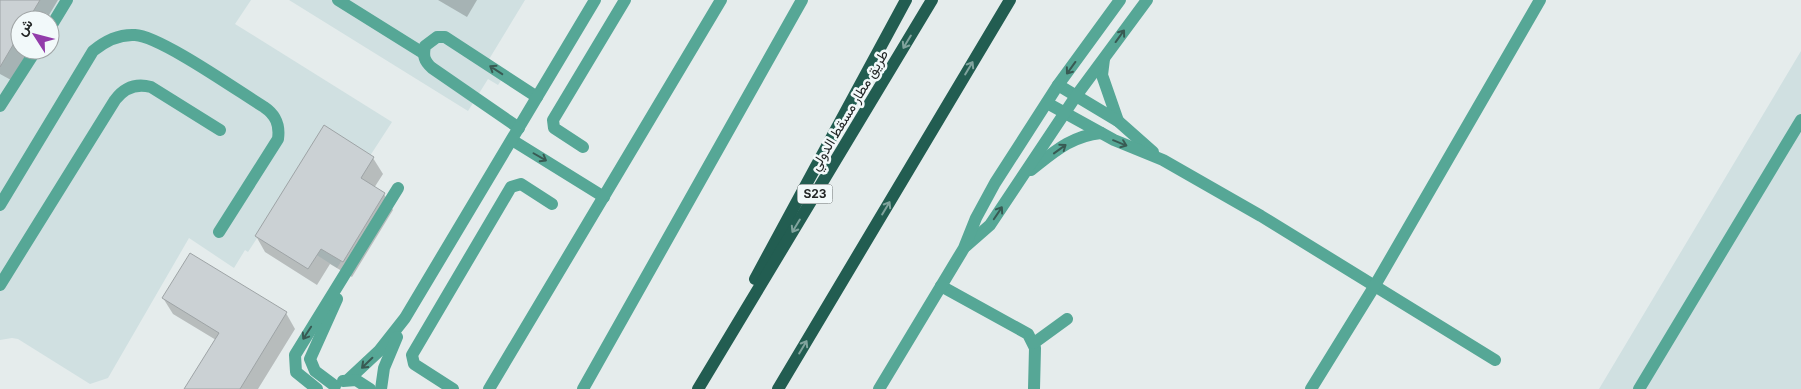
<svg xmlns="http://www.w3.org/2000/svg" width="1801" height="389" viewBox="0 0 1801 389" font-family="Inter,Vazirmatn,sans-serif">
<style>
.built{fill:#d0e0e1;fill-rule:evenodd}
.shadow{fill:#0003}
.building{fill:#cbd1d4;stroke:#9ea4a6}
.lines{fill:none;stroke-linecap:round;stroke-linejoin:round}
.minor{stroke:#56a796;stroke-width:12}
.major{stroke:#225d51;stroke-width:12}
.oneway{stroke:#385a53}
.oneway2{stroke:#80a39d}
.labels{text-anchor:middle;stroke-width:5;stroke-linejoin:round;paint-order:stroke}
.shield{fill:#f2f9fa;stroke:#626666;stroke-width:1}
.shield-label{font-size:12px;font-weight:bold;fill:#242727}
.street-label{font-size:14px;fill:#242727;stroke:#f2f9fa}
</style>
<rect width="100%" height="100%" fill="#e5ecec"/>
<g class="built">
<path d="M 0,0 L 251,0 L 235,24 L 392,122 L 353,182 L 381,199 L 337,268 L 267,223 L 248,252 L 245,250 L 234,268 L 189,238 L 108,378 L 90,384 L 18,339 L 12,338 L 0,340 ZM 20,20 L 50,20 L 50,50 L 20,50 Z"/>
<path d="M 289,0 L 525,0 L 488,61 L 506,73 L 498,85 L 488,79 L 468,111 Z"/>
<path d="M 1801,51 L 1801,389 L 1599,389 Z"/>
</g>
<g class="shadow">
<path d="M 0,0 L 58,0 L 46,20 L 20,20 L 20,50 L 29,50 L 11,80 L 0,74 Z"/>
<path d="M 438,0 L 477,0 L 467,17 Z"/>
<path d="M 373,158 L 383,174 L 374,188 L 384,194 L 393,210 L 352,277 L 330,264 L 317,285 L 265,252 L 256,236 Z"/>
<path d="M 163,298 L 286,313 L 295,329 L 258,389 L 186,389 L 216,340 L 173,314 Z"/>
</g>
<g class="building">
<path d="M 0,0 L 40,0 L 28,20 L 20,20 L 20,33 L 0,67 Z"/>
<path d="M 324,125 L 374,157 L 361,178 L 385,193 L 343,262 L 321,249 L 308,269 L 255,236 Z"/>
<path d="M 190,253 L 287,312 L 240,389 L 184,389 L 219,333 L 162,298 Z"/>
</g>
<g class="lines">
<g class="minor">
<path d="M 338,0 L 423,53"/>
<path d="M 50,28 L 67,0"/>
<path d="M 1104,59 L 1102,75 L 1118,121"/>
<path d="M 1058,85 L 1118,121 L 1153,152"/>
<path d="M 1047,103 L 1114,140 L 1163,160 L 1261,216 L 1495,360"/>
<path d="M 0,106 L 36,50"/>
<path d="M 519,128 L 432,68 C 424,61 423,56 425,46 L 437,37 L 445,37 L 537,97"/>
<path d="M 512,140 L 604,197"/>
<path d="M 583,147 L 554,128 L 553,120 L 625,0"/>
<path d="M 1031,170 C 1054,152 1071,136 1101,133"/>
<path d="M 0,205 L 93,51 C 105,41 118,34 135,35 C 160,36 238,91 264,107 C 276,115 280,125 278,139 L 219,232"/>
<path d="M 966,246 L 990,225 L 1076,96 L 1147,0"/>
<path d="M 0,285 L 115,100 C 124,88 136,83 151,87 L 220,130"/>
<path d="M 941,286 L 1028,334 L 1035,348 L 1034,389"/>
<path d="M 1034,343 L 1067,319"/>
<path d="M 349,379 L 379,351 L 405,318 L 595,0"/>
<path d="M 343,381 L 356,380 L 370,389"/>
<path d="M 335,386 L 315,371 L 310,359 L 337,299"/>
<path d="M 317,389 L 296,372 L 295,355 L 398,188"/>
<path d="M 381,389 L 384,368 L 397,337"/>
<path d="M 453,389 L 414,364 L 412,355 L 511,187 L 521,184 L 552,204"/>
<path d="M 489,389 L 721,0"/>
<path d="M 583,389 L 802,0"/>
<path d="M 879,389 L 964,248 L 976,218 L 995,183 L 1058,85 L 1120,0"/>
<path d="M 1311,389 L 1374,287 L 1540,0"/>
<path d="M 1639,389 L 1801,120"/>
</g>
<g class="major">
<path d="M 755,279 L 906,0"/>
<path d="M 698,389 L 932,0"/>
<path d="M 778,389 L 1010,0"/>
</g>
</g>
<defs><path id="oneway-shaft" d="M-6 0H5M1.5-3L5.5 0L1.5 3" fill="none" stroke-width="1.6" stroke-linecap="round" stroke-linejoin="round" transform="scale(1.25)"/></defs>
<g class="oneway">
<use href="#oneway-shaft" transform="translate(1120 36) rotate(-54)"/>
<use href="#oneway-shaft" transform="translate(1071 68) rotate(126)"/>
<use href="#oneway-shaft" transform="translate(496 70) rotate(-147)"/>
<use href="#oneway-shaft" transform="translate(1120 143) rotate(22)"/>
<use href="#oneway-shaft" transform="translate(1060 149) rotate(-36)"/>
<use href="#oneway-shaft" transform="translate(540 157) rotate(30)"/>
<use href="#oneway-shaft" transform="translate(998 213) rotate(-56)"/>
<use href="#oneway-shaft" transform="translate(307 333) rotate(123)"/>
<use href="#oneway-shaft" transform="translate(367 363) rotate(136)"/>
</g>
<g class="oneway2">
<use href="#oneway-shaft" transform="translate(907 42) rotate(121)"/>
<use href="#oneway-shaft" transform="translate(969 68) rotate(-59)"/>
<use href="#oneway-shaft" transform="translate(886 208) rotate(-59)"/>
<use href="#oneway-shaft" transform="translate(796 226) rotate(121)"/>
<use href="#oneway-shaft" transform="translate(803 347) rotate(-59)"/>
</g>
<g class="labels">
<rect class="shield" x="797.5" y="184.5" width="35" height="19" rx="4"/>
<g class="shield-label">
<text x="815" y="198">S23</text>
</g>
<g class="street-label">
<text transform="translate(849 110) rotate(-59)" y="5">طريق مطار مسقط الدولي</text>
</g>
</g>
<g transform="translate(35 35) rotate(306)"><circle r="24" fill="#f2f9fa" stroke="#a0a5a6"/>
<path d="M0-4L9 19L0 12L-9 19Z" fill="#923caa"/>
<text y="-8" font-size="14" font-weight="bold" text-anchor="middle" fill="#242727">ش</text>
</g>
</svg>
